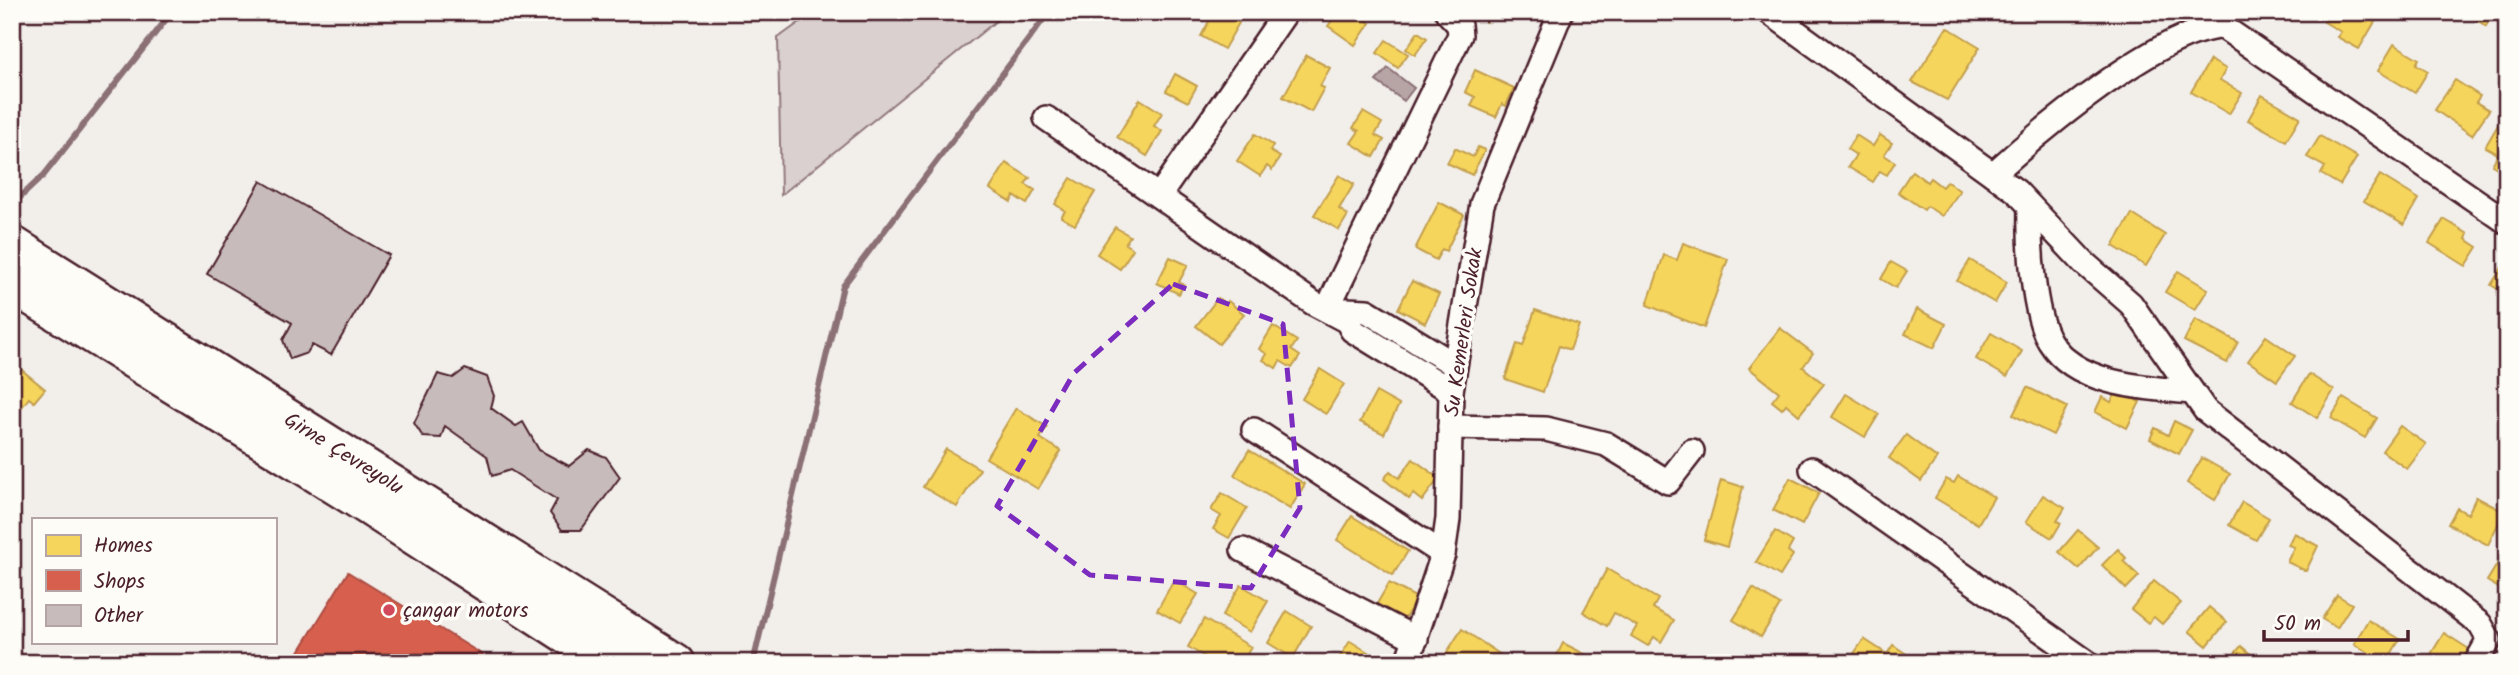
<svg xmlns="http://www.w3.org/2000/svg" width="2519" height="675" viewBox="0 0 2519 675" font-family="Kalam,sans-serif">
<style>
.green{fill:#d9d0cf;stroke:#92787d;stroke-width:2}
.water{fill:#b7a5a6;stroke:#8b6f75;stroke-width:2}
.homes{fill:#f6d55c;stroke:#c29e4d;stroke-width:2}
.shops{fill:#d6604d;stroke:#ac4c43;stroke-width:2}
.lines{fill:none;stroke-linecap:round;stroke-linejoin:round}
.stream{stroke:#8b6f75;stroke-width:6}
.building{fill:#c8bbbb;stroke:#4a1f2b;stroke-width:2}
.minor-casing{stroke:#4a1f2b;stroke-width:28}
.trunk-casing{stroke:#4a1f2b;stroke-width:42}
.minor{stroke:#fdfcf7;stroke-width:23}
.trunk{stroke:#fdfcf7;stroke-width:37}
.marked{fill:none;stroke:#7b2cbf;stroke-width:5;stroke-dasharray:14 9;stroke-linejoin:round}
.poi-dot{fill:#d1495b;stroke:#fdfcf7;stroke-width:2.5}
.labels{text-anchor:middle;stroke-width:7;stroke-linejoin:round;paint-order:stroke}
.street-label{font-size:21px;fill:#4a1f2b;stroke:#fdfcf7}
.poi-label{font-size:21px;fill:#4a1f2b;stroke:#fdfcf7;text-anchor:start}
</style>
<rect width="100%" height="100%" fill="#f2efeb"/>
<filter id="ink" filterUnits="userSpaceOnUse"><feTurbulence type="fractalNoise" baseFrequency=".0143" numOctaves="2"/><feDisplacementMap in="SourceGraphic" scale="14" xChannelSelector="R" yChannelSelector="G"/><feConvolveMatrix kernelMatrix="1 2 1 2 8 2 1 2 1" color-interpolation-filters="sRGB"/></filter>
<g filter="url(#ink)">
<path class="green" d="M 814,12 L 1007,12 L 781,195 L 778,38 Z"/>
<path class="water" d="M 1388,68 L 1414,88 L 1404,101 L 1376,81 Z"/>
<g class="homes">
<path d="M 1214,12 L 1234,12 L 1230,18 L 1239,23 L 1224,49 L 1201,36 Z"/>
<path d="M 1338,12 L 1369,12 L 1365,19 L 1370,23 L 1355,45 L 1328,26 Z"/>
<path d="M 1476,12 L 1495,12 L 1486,22 Z"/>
<path d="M 1637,12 L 1655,12 L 1650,20 Z"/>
<path d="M 2330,12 L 2363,12 L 2376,20 L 2359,49 L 2337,37 L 2341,32 L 2324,22 Z"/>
<path d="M 2465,12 L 2494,12 L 2486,26 Z"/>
<path d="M 1947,27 L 1980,47 L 1947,100 L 1912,82 Z"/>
<path d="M 1418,32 L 1427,38 L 1415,55 L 1406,49 Z"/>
<path d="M 1386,40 L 1408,54 L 1398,68 L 1377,53 Z"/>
<path d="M 2507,42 L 2507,57 L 2499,52 Z"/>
<path d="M 2394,44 L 2419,59 L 2416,64 L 2428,71 L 2415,93 L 2378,71 Z"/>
<path d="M 1306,55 L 1330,68 L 1320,86 L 1324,88 L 1311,112 L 1283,97 Z"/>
<path d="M 2210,60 L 2226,69 L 2220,80 L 2242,93 L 2229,114 L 2191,92 Z"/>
<path d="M 1475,70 L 1514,88 L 1506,106 L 1502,104 L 1496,117 L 1471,106 L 1475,97 L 1465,92 Z"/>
<path d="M 1175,74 L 1197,86 L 1188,102 L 1166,91 Z"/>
<path d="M 2455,80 L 2480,96 L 2476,102 L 2489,110 L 2472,135 L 2435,110 Z"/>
<path d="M 2262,95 L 2300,117 L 2286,141 L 2248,120 Z"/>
<path d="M 1140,99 L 1162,113 L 1154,126 L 1162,131 L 1147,156 L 1117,137 Z"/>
<path d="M 1363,112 L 1382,123 L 1375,135 L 1384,140 L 1374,157 L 1351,143 L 1359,131 L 1353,128 Z"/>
<path d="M 2498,125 L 2507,131 L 2507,174 L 2492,165 L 2498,154 L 2485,147 Z"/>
<path d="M 1255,134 L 1273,145 L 1270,151 L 1280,157 L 1272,170 L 1267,166 L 1260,176 L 1237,161 Z"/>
<path d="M 1856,135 L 1873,146 L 1880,135 L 1892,143 L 1884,155 L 1895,162 L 1887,175 L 1880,171 L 1873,182 L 1848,167 L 1856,155 L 1847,149 Z"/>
<path d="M 2320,136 L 2357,157 L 2340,185 L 2321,174 L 2325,167 L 2307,157 Z"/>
<path d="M 1478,147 L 1485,150 L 1472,175 L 1447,163 L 1455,148 L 1473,157 Z"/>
<path d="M 1006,163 L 1030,178 L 1025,184 L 1035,190 L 1027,204 L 1014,196 L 1011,202 L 990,189 Z"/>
<path d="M 1912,171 L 1927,182 L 1930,178 L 1942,187 L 1947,181 L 1960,191 L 1942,216 L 1927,206 L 1924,210 L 1898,192 Z"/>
<path d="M 1339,175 L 1354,184 L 1339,209 L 1348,215 L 1339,230 L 1314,215 Z"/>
<path d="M 2380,175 L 2419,199 L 2404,225 L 2364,201 Z"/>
<path d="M 1071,178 L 1095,192 L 1075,225 L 1061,217 L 1065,211 L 1055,204 Z"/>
<path d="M 1439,202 L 1464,215 L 1446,251 L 1442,249 L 1436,260 L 1415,249 Z"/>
<path d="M 2132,214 L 2165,235 L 2146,266 L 2113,246 Z"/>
<path d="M 2444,219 L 2468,234 L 2466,239 L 2478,247 L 2466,266 L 2429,243 Z"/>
<path d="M 1115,227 L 1130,236 L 1125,244 L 1133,249 L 1120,269 L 1097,254 Z"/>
<path d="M 1683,243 L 1728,259 L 1704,328 L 1647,305 L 1664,255 L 1677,260 Z"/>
<path d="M 1170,257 L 1188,265 L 1179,282 L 1184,285 L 1179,294 L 1157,283 Z"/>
<path d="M 1970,260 L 2007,282 L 1995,303 L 1957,281 Z"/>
<path d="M 2506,261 L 2507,262 L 2507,295 L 2491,285 Z"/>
<path d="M 1891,262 L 1907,271 L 1896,288 L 1881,279 Z"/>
<path d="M 2178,271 L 2208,289 L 2195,310 L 2165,292 Z"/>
<path d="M 1412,281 L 1439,294 L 1425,323 L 1398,309 Z"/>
<path d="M 1218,298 L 1226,304 L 1228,301 L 1244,314 L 1219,344 L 1196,326 Z"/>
<path d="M 1917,309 L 1946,324 L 1934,348 L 1905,334 Z"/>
<path d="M 1535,310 L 1579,325 L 1570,350 L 1559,346 L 1543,392 L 1505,379 L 1517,344 L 1523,346 Z"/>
<path d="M 2195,319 L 2238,342 L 2227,363 L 2184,341 Z"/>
<path d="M 1273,326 L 1297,341 L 1291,350 L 1300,356 L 1292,368 L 1280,361 L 1276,368 L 1263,360 L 1267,354 L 1259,349 Z"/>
<path d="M 1780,328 L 1813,353 L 1803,367 L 1824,384 L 1799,415 L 1786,404 L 1782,409 L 1772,401 L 1779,392 L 1749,368 Z"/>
<path d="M 1991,333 L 2022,351 L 2007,377 L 1976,359 Z"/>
<path d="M 2266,336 L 2295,356 L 2277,381 L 2248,361 Z"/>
<path d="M 12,362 L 45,389 L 34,402 L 29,398 L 22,407 L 12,401 Z"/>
<path d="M 1320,369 L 1344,384 L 1326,414 L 1302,399 Z"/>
<path d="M 2309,374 L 2334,390 L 2317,418 L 2292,402 Z"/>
<path d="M 2027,387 L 2067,407 L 2053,435 L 2013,415 Z"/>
<path d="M 2117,390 L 2140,402 L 2127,428 L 2095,412 L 2102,397 L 2111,402 Z"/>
<path d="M 1376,392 L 1399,405 L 1384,434 L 1360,422 Z"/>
<path d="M 1846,394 L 1879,414 L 1865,437 L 1832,417 Z"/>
<path d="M 2343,398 L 2377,418 L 2365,438 L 2331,418 Z"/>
<path d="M 1016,408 L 1047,427 L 1040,438 L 1061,451 L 1038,489 L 986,458 Z"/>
<path d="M 2174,421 L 2192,430 L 2179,454 L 2150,439 L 2155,428 L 2168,435 Z"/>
<path d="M 2400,426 L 2426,444 L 2407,469 L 2382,451 Z"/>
<path d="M 1906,435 L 1937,458 L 1921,481 L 1889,458 Z"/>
<path d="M 946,449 L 980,469 L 957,507 L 923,487 Z"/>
<path d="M 1249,450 L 1305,484 L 1290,509 L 1234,475 Z"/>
<path d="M 2202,458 L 2230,474 L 2215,500 L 2187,483 Z"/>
<path d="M 1413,459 L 1439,478 L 1422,501 L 1413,494 L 1409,499 L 1384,479 L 1390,471 L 1399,478 Z"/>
<path d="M 1958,476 L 1994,497 L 1978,524 L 1935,498 L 1946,479 L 1954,483 Z"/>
<path d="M 1790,478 L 1819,493 L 1802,525 L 1773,510 Z"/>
<path d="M 1721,480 L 1743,487 L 1727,547 L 1704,540 Z"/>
<path d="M 1222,493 L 1247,508 L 1229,538 L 1213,529 L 1221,516 L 1211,510 Z"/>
<path d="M 2043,495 L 2065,508 L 2057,521 L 2061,523 L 2052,538 L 2026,522 Z"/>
<path d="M 2476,497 L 2504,512 L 2488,545 L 2448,524 L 2457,508 L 2468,514 Z"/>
<path d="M 2242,502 L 2269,518 L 2256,540 L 2229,525 Z"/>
<path d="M 1352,516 L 1408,551 L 1393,575 L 1337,540 Z"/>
<path d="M 2078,530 L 2098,547 L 2079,569 L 2059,552 Z"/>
<path d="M 1775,531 L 1793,542 L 1788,551 L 1793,555 L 1780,576 L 1756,562 Z"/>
<path d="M 2294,533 L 2318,546 L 2306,571 L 2287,562 L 2294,547 L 2288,545 Z"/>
<path d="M 2118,549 L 2126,558 L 2123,561 L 2139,576 L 2126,589 L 2102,565 Z"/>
<path d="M 2501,558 L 2507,561 L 2507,593 L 2487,581 Z"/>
<path d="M 1607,569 L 1658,599 L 1653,608 L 1674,620 L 1661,642 L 1654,637 L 1648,646 L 1631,636 L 1637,626 L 1614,613 L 1607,626 L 1583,612 Z"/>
<path d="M 1174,580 L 1198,594 L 1180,623 L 1157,610 Z"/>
<path d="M 2154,581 L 2181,603 L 2162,624 L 2154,617 L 2148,623 L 2131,609 Z"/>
<path d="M 1389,583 L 1417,598 L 1398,630 L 1371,614 Z"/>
<path d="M 1241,585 L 1268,601 L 1250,632 L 1222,616 Z"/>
<path d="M 1753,588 L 1780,605 L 1761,637 L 1733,620 Z"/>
<path d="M 2337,595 L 2352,604 L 2337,628 L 2322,619 Z"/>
<path d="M 2209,607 L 2227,622 L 2207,646 L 2189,631 Z"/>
<path d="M 1287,611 L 1311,626 L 1293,658 L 1268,643 Z"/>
<path d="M 1204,619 L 1251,647 L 1242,663 L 1215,663 L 1188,647 Z"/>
<path d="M 2368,620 L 2400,639 L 2386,663 L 2354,644 Z"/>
<path d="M 1462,629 L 1513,663 L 1440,663 Z"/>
<path d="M 2444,633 L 2469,649 L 2461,663 L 2435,663 L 2428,659 Z"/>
<path d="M 1864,639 L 1887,654 L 1893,645 L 1908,655 L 1904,663 L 1865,663 L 1853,655 Z"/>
<path d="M 1350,641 L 1381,660 L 1379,663 L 1336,663 Z"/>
<path d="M 1563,643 L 1598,661 L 1597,663 L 1553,663 Z"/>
<path d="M 2241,646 L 2259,661 L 2257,663 L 2227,663 Z"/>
</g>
<path class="shops" d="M 348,572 L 483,655 L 478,663 L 292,663 Z"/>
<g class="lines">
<g class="stream">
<path d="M 12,205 L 44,175 L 172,12"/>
<path d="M 753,663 L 843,286 L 1049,12"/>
</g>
</g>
<g class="building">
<path d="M 261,181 L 389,255 L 331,355 L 312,345 L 307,353 L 290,359 L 283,340 L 292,323 L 207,274 Z"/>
<path d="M 465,369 L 487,377 L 494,396 L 491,408 L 516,426 L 523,422 L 539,450 L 569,466 L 589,450 L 606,457 L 620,477 L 581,530 L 562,530 L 550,513 L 557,500 L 510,470 L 492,476 L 487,456 L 445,426 L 441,438 L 423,437 L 414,423 L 438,374 L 453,378 Z"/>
</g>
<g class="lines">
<defs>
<g id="minor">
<path d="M 1447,12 L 1459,25 L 1460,35 L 1327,309 L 1367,311 L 1455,365"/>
<path d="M 1769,12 L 2016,191 L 2084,263 L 2131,304 L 2205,410 L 2480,624 L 2489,640 L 2476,663"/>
<path d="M 1046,118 L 1313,303 L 1347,321 L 1352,330 L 1451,391"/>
<path d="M 1993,174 C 2039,132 2162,28 2223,27 L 2507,222"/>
<path d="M 1159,196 L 1286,12"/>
<path d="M 2030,206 C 2029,240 2032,313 2050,342 C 2077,386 2148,388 2192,392"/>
<path d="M 1450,427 L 1546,429 L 1606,444 L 1668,482 L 1692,451"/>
<path d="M 1254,430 L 1443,554"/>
<path d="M 1812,469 L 2088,663"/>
<path d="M 1243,550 L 1416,639"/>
<path d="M 1407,663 L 1443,554 L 1448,519 L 1451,391 L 1482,204 L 1561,12"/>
</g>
<g id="trunk">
<path d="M 12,245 L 676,663"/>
<path d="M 12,284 L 356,498 L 611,663"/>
</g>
</defs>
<use href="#minor" class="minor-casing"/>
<use href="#trunk" class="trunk-casing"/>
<use href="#minor" class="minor"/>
<use href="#trunk" class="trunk"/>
</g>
</g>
<path class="marked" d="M 1173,284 L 1283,324 L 1300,508 L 1251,588 L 1090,575 L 997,506 L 1074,373 Z"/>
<circle class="poi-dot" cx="389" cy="610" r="7"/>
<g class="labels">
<g class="street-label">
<text transform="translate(1463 332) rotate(-82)" y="7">Su Kemerleri Sokak</text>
<text transform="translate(344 453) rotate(32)" y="7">Girne Çevreyolu</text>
</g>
<g class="poi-label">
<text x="403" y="617">çangar motors</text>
</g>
</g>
<rect width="2519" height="675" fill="none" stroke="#fdfcf7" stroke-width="42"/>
<rect x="21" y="21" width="2477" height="633" fill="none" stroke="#4a1f2b" stroke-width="2.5" filter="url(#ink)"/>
<rect x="32" y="518" width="245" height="126" fill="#fdfcf7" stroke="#b5a4a5" stroke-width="2"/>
<rect x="46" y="535" width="35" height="21" fill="#f6d55c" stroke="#b5a4a5" stroke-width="2"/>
<text x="94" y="552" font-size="21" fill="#4a1f2b">Homes</text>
<rect x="46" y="570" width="35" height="21" fill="#d6604d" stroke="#b5a4a5" stroke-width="2"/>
<text x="94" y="588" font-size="21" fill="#4a1f2b">Shops</text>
<rect x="46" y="605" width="35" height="21" fill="#c8bbbb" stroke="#b5a4a5" stroke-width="2"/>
<text x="94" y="622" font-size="21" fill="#4a1f2b">Other</text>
<path d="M2264 630v10h144v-10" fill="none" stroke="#4a1f2b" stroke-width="3.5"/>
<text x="2274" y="630" font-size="21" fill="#4a1f2b" stroke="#fdfcf7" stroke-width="5" paint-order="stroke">50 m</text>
</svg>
